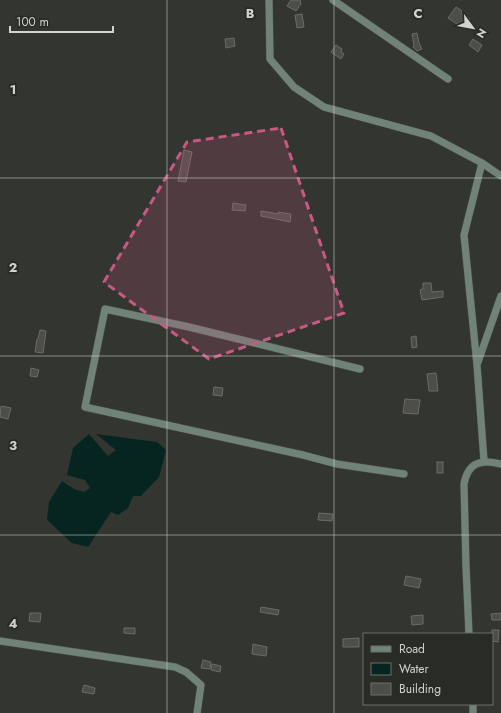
<svg xmlns="http://www.w3.org/2000/svg" width="501" height="713" viewBox="0 0 501 713" font-family="Jost,sans-serif">
<style>
.water{fill:#062521}
.building{fill:#4e4e48;stroke:#6c6c66}
.lines{fill:none;stroke-linecap:round;stroke-linejoin:round}
.street-casing{stroke:#4f514d;stroke-width:8}
.street{stroke:#718378;stroke-width:7}
.marked{fill:#c75984;fill-opacity:0.2;stroke:#c75984;stroke-width:3;stroke-dasharray:8 5;stroke-linejoin:round}
.grid{fill:none;stroke:#d1d3d0;stroke-width:1;stroke-opacity:0.55}
.grid-label{font-size:13px;text-anchor:middle;font-weight:bold;fill:#d1d3d0;stroke:#282b26;stroke-width:4;stroke-linejoin:round;paint-order:stroke}
</style>
<rect width="100%" height="100%" fill="#323530"/>
<path class="water" d="M 89,434 L 108,456 L 116,450 L 96,434 L 157,442 L 166,450 L 159,477 L 141,496 L 133,496 L 128,508 L 118,515 L 111,512 L 88,547 L 72,543 L 47,520 L 49,502 L 62,481 L 74,489 L 84,492 L 90,488 L 85,480 L 67,475 L 73,448 Z"/>
<g class="building">
<path d="M 291,0 L 300,0 L 301,4 L 296,11 L 287,6 Z"/>
<path d="M 456,7 L 462,11 L 461,13 L 470,19 L 463,28 L 448,18 Z"/>
<path d="M 302,14 L 304,27 L 297,28 L 295,15 Z"/>
<path d="M 417,33 L 419,43 L 422,49 L 417,51 L 413,47 L 414,46 L 412,34 Z"/>
<path d="M 234,38 L 235,46 L 226,48 L 225,39 Z"/>
<path d="M 473,39 L 482,45 L 478,52 L 469,45 Z"/>
<path d="M 336,45 L 342,49 L 341,52 L 344,54 L 341,59 L 331,52 Z"/>
<path d="M 184,150 L 192,152 L 186,182 L 178,181 Z"/>
<path d="M 233,203 L 246,205 L 245,211 L 232,210 Z"/>
<path d="M 261,211 L 278,214 L 278,212 L 291,214 L 290,222 L 261,216 Z"/>
<path d="M 423,283 L 431,283 L 432,292 L 443,291 L 443,297 L 422,300 L 420,290 L 423,289 Z"/>
<path d="M 40,330 L 46,331 L 43,353 L 35,352 L 37,339 L 38,339 Z"/>
<path d="M 416,336 L 417,347 L 412,348 L 411,337 Z"/>
<path d="M 31,368 L 39,370 L 37,377 L 30,376 Z"/>
<path d="M 436,373 L 438,391 L 429,391 L 427,374 Z"/>
<path d="M 214,387 L 223,388 L 222,396 L 213,395 Z"/>
<path d="M 405,399 L 420,400 L 418,414 L 403,413 Z"/>
<path d="M 1,406 L 11,408 L 8,419 L 0,417 Z"/>
<rect x="437" y="462" width="6" height="11"/>
<path d="M 319,513 L 333,514 L 332,521 L 318,520 Z"/>
<path d="M 406,576 L 421,579 L 419,588 L 404,585 Z"/>
<path d="M 261,607 L 279,610 L 278,615 L 260,612 Z"/>
<path d="M 30,613 L 41,613 L 40,622 L 29,621 Z"/>
<path d="M 501,613 L 501,620 L 492,620 L 491,614 Z"/>
<path d="M 423,615 L 423,624 L 412,625 L 411,616 Z"/>
<path d="M 124,628 L 135,628 L 135,634 L 124,633 Z"/>
<path d="M 492,630 L 499,630 L 498,642 L 492,641 Z"/>
<path d="M 359,638 L 359,647 L 343,647 L 343,639 Z"/>
<path d="M 253,644 L 267,647 L 266,656 L 252,654 Z"/>
<path d="M 203,660 L 211,662 L 210,669 L 201,668 Z"/>
<path d="M 212,664 L 221,666 L 220,672 L 211,670 Z"/>
<path d="M 84,685 L 95,688 L 94,694 L 82,692 Z"/>
</g>
<g class="lines">
<defs>
<g id="street">
<path d="M 269,0 L 270,59 L 294,87 L 324,107 L 431,136 L 482,163 L 464,235 L 477,365 L 484,461"/>
<path d="M 333,0 L 448,79"/>
<path d="M 482,163 L 501,176"/>
<path d="M 478,362 L 501,296"/>
<path d="M 360,369 L 189,327 L 105,309 L 85,407 L 303,455 L 337,464 L 404,474"/>
<path d="M 469,634 L 466,567 L 464,484 C 468,462 481,459 501,464"/>
<path d="M 0,641 L 175,667 L 186,672 L 201,685 L 197,713"/>
<path d="M 473,704 L 473,713"/>
</g>
</defs>
<use href="#street" class="street-casing"/>
<use href="#street" class="street"/>
</g>
<path class="marked" d="M 281,128 L 344,313 L 209,359 L 104,282 L 187,142 Z"/>
<path class="grid" d="M 167,0 L 167,713M 334,0 L 334,713M 0,178 L 501,178M 0,356 L 501,356M 0,535 L 501,535"/>
<g class="grid-label">
<text x="250" y="18">B</text>
<text x="418" y="18">C</text>
<text x="13" y="94">1</text>
<text x="13" y="272">2</text>
<text x="13" y="450">3</text>
<text x="13" y="628">4</text>
</g>
<rect x="363" y="633" width="130" height="72" fill="#282b26" stroke="#6c6e6a"/>
<rect x="371" y="646" width="20" height="6" fill="#718378" stroke="#6c6e6a"/>
<text x="399" y="653" font-size="12" fill="#d1d3d0">Road</text>
<rect x="371" y="663" width="20" height="12" fill="#062521" stroke="#6c6e6a"/>
<text x="399" y="673" font-size="12" fill="#d1d3d0">Water</text>
<rect x="371" y="683" width="20" height="12" fill="#4e4e48" stroke="#6c6e6a"/>
<text x="399" y="693" font-size="12" fill="#d1d3d0">Building</text>
<g transform="translate(473 28) rotate(122)" stroke="#282b26" stroke-width="3" paint-order="stroke">
<path d="M0-3L7 15L0 10L-7 15Z" fill="#d1d3d0"/>
<text y="-6" font-size="11" font-weight="bold" text-anchor="middle" fill="#d1d3d0">N</text>
</g>
<path d="M10 26v6h103v-6" fill="none" stroke="#d1d3d0" stroke-width="2"/>
<text x="16" y="26" font-size="12" fill="#d1d3d0" stroke="#282b26" stroke-width="3" paint-order="stroke">100 m</text>
</svg>
